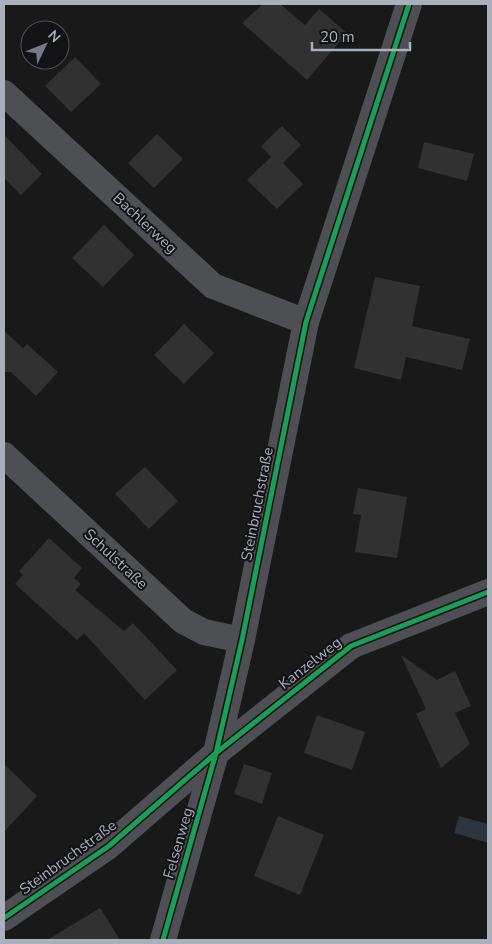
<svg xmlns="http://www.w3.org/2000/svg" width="492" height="944" viewBox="0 0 492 944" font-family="'Nunito Sans',sans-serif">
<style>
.water{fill:#2c343d}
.building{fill:#313132}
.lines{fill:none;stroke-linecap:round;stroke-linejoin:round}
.minor{stroke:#4d4f53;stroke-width:26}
.cycleway-casing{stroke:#131316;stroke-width:8}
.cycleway{stroke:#1a9f57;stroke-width:5}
.labels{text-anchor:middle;stroke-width:4;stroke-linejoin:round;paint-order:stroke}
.street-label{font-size:15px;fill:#aaafbb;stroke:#131316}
</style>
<rect width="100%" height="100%" fill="#19191a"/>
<path class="water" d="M 459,816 L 488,824 L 488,843 L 454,833 Z"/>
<g class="building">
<path d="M 263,4 L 280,4 L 305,25 L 319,9 L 347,33 L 307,80 L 242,23 Z"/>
<path d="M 75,57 L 101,84 L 71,112 L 45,86 Z"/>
<path d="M 282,126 L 301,145 L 283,163 L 303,184 L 277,209 L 247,180 L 271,157 L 261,146 Z"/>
<path d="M 157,134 L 183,159 L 154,188 L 128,163 Z"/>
<path d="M 4,135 L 42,174 L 21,195 L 4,178 Z"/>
<path d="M 424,142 L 474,154 L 467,181 L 418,168 Z"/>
<path d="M 104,225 L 134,255 L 103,287 L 72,258 Z"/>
<path d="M 375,277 L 420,286 L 412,326 L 470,339 L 462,370 L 406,357 L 401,380 L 354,368 Z"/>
<path d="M 184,324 L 214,353 L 184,384 L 154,355 Z"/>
<path d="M 4,331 L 23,348 L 27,344 L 58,372 L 36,396 L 11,372 L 4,372 Z"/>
<path d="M 145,467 L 178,501 L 149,529 L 115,494 Z"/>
<path d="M 358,488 L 407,497 L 397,558 L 355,552 L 361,515 L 353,514 Z"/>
<path d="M 49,538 L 82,568 L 74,578 L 81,584 L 75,590 L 124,631 L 133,623 L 177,670 L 145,700 L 84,633 L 77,640 L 15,584 L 23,575 L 19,571 Z"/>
<path d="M 401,655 L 437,680 L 455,671 L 471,706 L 455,713 L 470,744 L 441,768 L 416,714 L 426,709 Z"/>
<path d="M 317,715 L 365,732 L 352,770 L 304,753 Z"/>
<path d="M 4,764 L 37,796 L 4,832 Z"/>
<path d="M 244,764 L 272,773 L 262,804 L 234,794 Z"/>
<path d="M 278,816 L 324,835 L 300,895 L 254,876 Z"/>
<path d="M 100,908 L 120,940 L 47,940 Z"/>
</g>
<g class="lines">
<g class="minor">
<path d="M 4,93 L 213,286 L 306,322"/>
<path d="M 4,455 L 183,621 L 204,632 L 242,640"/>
<path d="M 4,918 L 109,846 L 216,753 L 351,646 L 488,592"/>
<path d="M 163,940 L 216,753 L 242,640 L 306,322 L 409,4"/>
</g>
<defs>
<g id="cycleway">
<path d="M 4,918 L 109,846 L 216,753 L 351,646 L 488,592"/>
<path d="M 163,940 L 216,753 L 242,640 L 306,322 L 409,4"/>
</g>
</defs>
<use href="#cycleway" class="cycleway-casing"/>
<use href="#cycleway" class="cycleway"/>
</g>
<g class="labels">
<g class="street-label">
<text transform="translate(145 223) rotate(43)" y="5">Bachlerweg</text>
<text transform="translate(257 504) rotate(-79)" y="5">Steinbruchstraße</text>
<text transform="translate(116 559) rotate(43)" y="5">Schulstraße</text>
<text transform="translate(310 663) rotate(-38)" y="5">Kanzelweg</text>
<text transform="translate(178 843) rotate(-74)" y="5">Felsenweg</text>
<text transform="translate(68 857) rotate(-36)" y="5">Steinbruchstraße</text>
</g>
</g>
<rect width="492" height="944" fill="none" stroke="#aaafbb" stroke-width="10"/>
<g transform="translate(45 45) rotate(47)"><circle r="24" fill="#131316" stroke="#4f5158"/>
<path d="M0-4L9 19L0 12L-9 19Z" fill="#777a83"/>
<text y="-8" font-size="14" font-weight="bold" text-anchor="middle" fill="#aaafbb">N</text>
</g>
<path d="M312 42v8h98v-8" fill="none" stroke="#aaafbb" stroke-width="2.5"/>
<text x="320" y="42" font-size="15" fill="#aaafbb" stroke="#131316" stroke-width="4" paint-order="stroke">20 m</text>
</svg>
